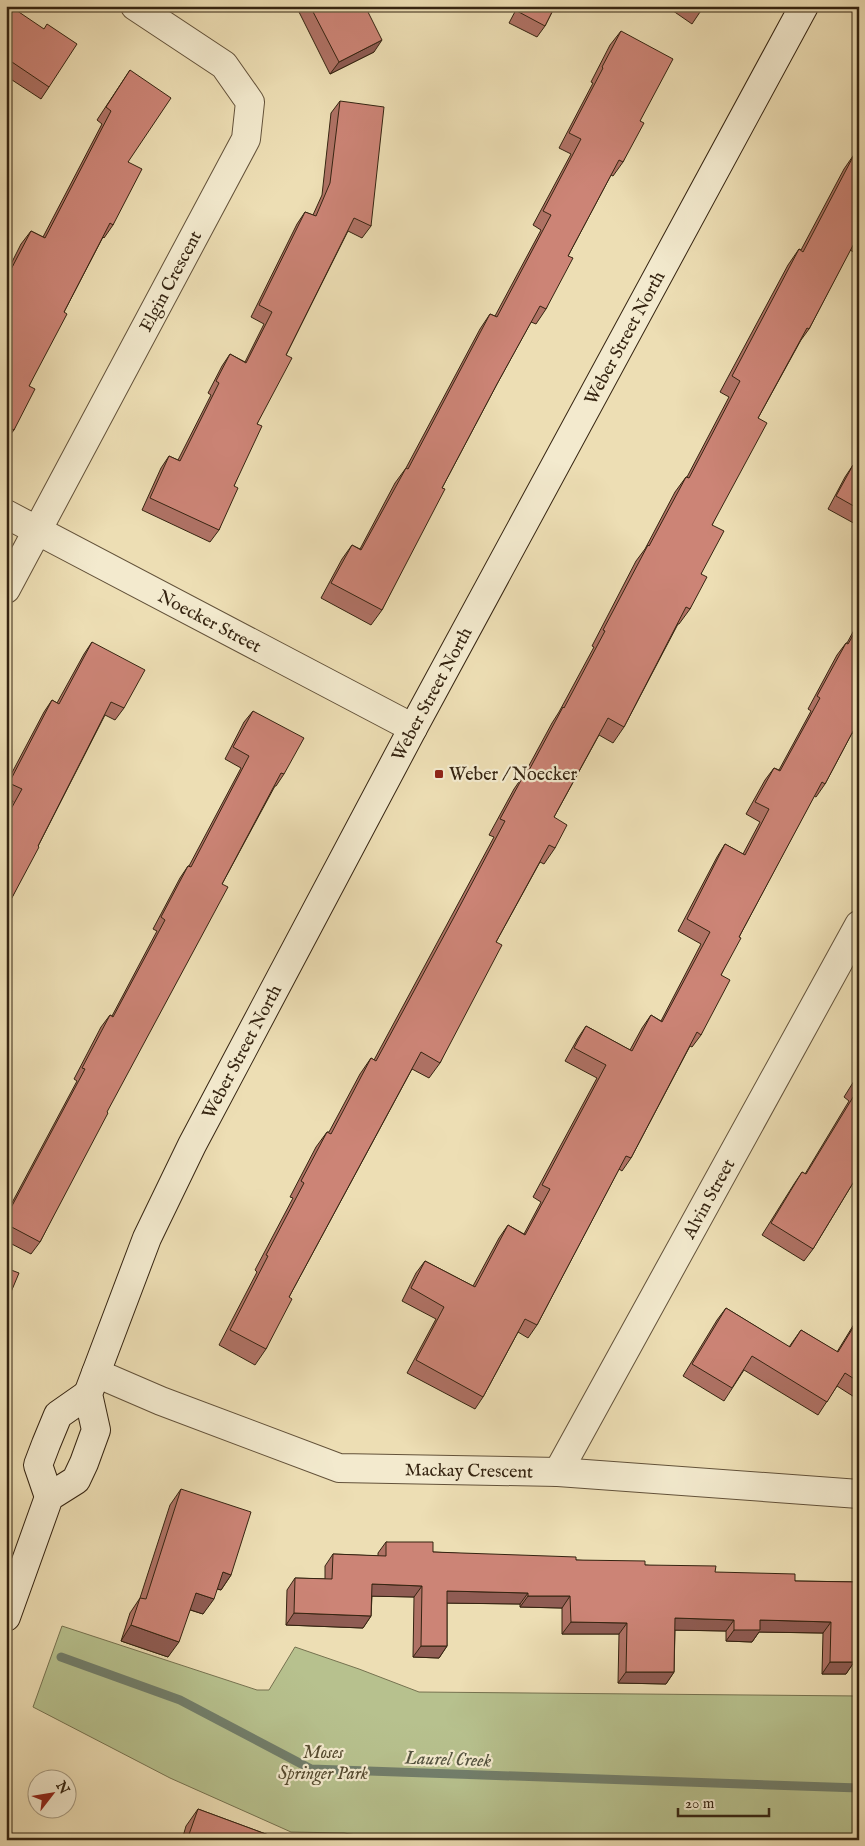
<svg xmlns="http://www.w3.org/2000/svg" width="865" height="1846" viewBox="0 0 865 1846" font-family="'IM FELL English',serif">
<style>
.green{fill:#b7c18e;stroke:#767250}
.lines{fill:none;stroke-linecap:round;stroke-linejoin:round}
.stream{stroke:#727f6c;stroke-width:9}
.minor-casing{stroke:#63523a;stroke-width:30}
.secondary-casing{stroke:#352411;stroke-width:30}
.minor{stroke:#f3eace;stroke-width:28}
.secondary{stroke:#f3eace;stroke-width:28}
.wall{fill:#af7265;stroke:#352411}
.shaded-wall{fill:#8f5c53;stroke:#352411}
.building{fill:#cc8476;stroke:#352411}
.poi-dot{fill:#8f2418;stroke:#f3eace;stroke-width:2}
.labels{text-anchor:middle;stroke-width:4.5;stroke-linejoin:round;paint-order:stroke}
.street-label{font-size:18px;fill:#352411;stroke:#f3eace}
.poi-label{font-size:18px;fill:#352411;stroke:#f3eace;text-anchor:start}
.park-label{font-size:18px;font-style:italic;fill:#564b30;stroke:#f3eace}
.water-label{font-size:19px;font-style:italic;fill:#53523f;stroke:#f3eace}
</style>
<rect width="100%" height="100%" fill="#eddeb4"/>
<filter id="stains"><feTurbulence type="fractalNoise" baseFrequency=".004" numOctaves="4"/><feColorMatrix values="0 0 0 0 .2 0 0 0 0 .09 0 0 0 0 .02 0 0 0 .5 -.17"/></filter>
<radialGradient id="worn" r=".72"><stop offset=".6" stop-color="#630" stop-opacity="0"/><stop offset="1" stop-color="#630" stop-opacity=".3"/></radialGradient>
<path class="green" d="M 62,1626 L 257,1690 L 269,1690 L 295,1647 L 359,1669 L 419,1692 L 859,1696 L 859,1840 L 387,1840 L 344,1833 L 291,1832 L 170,1778 L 33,1707 Z"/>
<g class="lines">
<path class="stream" d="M 61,1657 L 180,1700 L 311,1769 L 859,1788"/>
<defs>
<g id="minor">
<path id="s1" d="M 6,514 L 413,728"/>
<path id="s2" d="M 6,589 L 246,139 L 250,102 L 224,65 L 135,6"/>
<path id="s3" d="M 96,1373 L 161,1401 L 339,1468 L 558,1472 L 859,1494"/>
<path id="s4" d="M 558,1472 L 859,925"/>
</g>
<g id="secondary">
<path d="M 49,1497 L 38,1465 L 46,1444 L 58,1415 L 88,1394"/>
<path id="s5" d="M 6,1617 L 49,1497 L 76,1480 L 84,1463 L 96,1430 L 88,1394 L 147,1238 L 192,1145 L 413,728 L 804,6"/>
</g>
</defs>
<use href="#minor" class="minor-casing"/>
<use href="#secondary" class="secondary-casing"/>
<use href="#minor" class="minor"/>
<use href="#secondary" class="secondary"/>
</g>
<g class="wall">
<path d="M 6,6 L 49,87 L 41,99 L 6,76 Z"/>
<path d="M 296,6 L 365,6 L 374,52 L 330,74 Z"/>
<path d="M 518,6 L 555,6 L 545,26 L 537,37 L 509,23 Z"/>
<path d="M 666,6 L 704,6 L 692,24 Z"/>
<path d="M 621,31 L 640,121 L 623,162 L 613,176 L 611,175 L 568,256 L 546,309 L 536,324 L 531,322 L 497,384 L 442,488 L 382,610 L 371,625 L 321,598 L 342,559 L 352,545 L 360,549 L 395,483 L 406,468 L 480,329 L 490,314 L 495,316 L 541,230 L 533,225 L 571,154 L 559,148 L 593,83 L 591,82 L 610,45 Z"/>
<path d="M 130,70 L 128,162 L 113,225 L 104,238 L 103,237 L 64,312 L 29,386 L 14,430 L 6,440 L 6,274 L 21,244 L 31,231 L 43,237 L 102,124 L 97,120 Z"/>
<path d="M 340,101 L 371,226 L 362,238 L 348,231 L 286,355 L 257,424 L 234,486 L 219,530 L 210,542 L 142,510 L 161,468 L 169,456 L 178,460 L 211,395 L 208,393 L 222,366 L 230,354 L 245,362 L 264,324 L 251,317 L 297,224 L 305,212 L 313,215 L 322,195 L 331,113 Z"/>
<path d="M 855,153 L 859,155 L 859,255 L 850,250 L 809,329 L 801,340 L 758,418 L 712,525 L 701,574 L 690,609 L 679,624 L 678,624 L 624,727 L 613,743 L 599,735 L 554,817 L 555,848 L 544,864 L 540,862 L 496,942 L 440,1063 L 429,1078 L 412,1069 L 289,1297 L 266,1349 L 255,1365 L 219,1345 L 257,1272 L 255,1270 L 293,1198 L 290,1197 L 316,1147 L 327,1132 L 329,1132 L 360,1074 L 371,1058 L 374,1060 L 494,837 L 489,835 L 514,789 L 525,773 L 552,723 L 559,712 L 594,647 L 592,646 L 636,561 L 645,549 L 675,492 L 686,477 L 687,477 L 729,397 L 720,392 L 788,265 L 799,249 L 801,250 L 844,169 Z"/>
<path d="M 853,465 L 859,468 L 859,526 L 828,509 L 845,477 Z"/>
<path d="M 859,621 L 859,729 L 855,735 L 852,733 L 825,784 L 816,797 L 814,796 L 739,937 L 721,975 L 701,1035 L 692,1047 L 690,1046 L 631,1158 L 622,1171 L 619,1169 L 537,1325 L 528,1338 L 518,1332 L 483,1397 L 475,1409 L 407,1373 L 436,1319 L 402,1301 L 416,1273 L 425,1261 L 473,1286 L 499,1238 L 508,1225 L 524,1234 L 541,1202 L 533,1197 L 597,1078 L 565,1061 L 578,1038 L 586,1026 L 630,1050 L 642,1028 L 651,1015 L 661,1021 L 701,944 L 678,931 L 717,857 L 725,844 L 743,854 L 760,822 L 746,814 L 765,780 L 774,768 L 779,770 L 811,711 L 808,709 L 837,655 L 846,643 L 847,643 Z"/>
<path d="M 92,642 L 124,708 L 115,720 L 105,715 L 6,909 L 6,814 L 13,801 L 6,798 L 6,784 L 44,712 L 52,700 L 57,703 L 84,654 Z"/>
<path d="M 253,711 L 284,774 L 276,786 L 275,786 L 222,884 L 40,1242 L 31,1254 L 6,1241 L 6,1214 L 77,1081 L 74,1079 L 101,1027 L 110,1015 L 112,1016 L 157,931 L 153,929 L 180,878 L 188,866 L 189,866 L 241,768 L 225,759 L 244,722 Z"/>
<path d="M 859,1073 L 859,1173 L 813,1249 L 804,1261 L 762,1235 L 794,1184 L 802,1172 L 805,1174 L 849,1101 L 844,1097 Z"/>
<path d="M 726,1308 L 789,1347 L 801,1330 L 837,1352 L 859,1316 L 859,1400 L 837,1386 L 818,1415 L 744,1370 L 724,1401 L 683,1376 L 717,1320 Z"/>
<path d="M 181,1489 L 231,1575 L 221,1590 L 217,1589 L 203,1614 L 190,1610 L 168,1657 L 121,1641 L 130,1613 L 140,1598 L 170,1505 Z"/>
<path d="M 386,1542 L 433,1552 L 576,1560 L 645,1565 L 795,1581 L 859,1582 L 859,1637 L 854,1637 L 854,1662 L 846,1674 L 822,1674 L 823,1633 L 759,1632 L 752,1642 L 726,1641 L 726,1631 L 675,1630 L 674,1672 L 666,1684 L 618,1683 L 619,1634 L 562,1634 L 562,1608 L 520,1607 L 520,1604 L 447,1603 L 447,1646 L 439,1658 L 413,1657 L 414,1597 L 372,1596 L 371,1616 L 363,1628 L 286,1625 L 287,1590 L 295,1578 L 325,1579 L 325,1566 L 333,1554 L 378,1556 L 378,1553 Z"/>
<path d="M 198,1809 L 282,1840 L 182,1840 L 186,1826 Z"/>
</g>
<g class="shaded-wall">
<path d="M 382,40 L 374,52 L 330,74 L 339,62 Z"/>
<path d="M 223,1572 L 231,1575 L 221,1590 L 212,1587 Z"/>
<path d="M 372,1584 L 422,1586 L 414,1597 L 364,1596 Z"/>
<path d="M 447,1591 L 528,1593 L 520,1604 L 439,1603 Z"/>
<path d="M 196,1593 L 214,1599 L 203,1614 L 185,1608 Z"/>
<path d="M 528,1596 L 570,1596 L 562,1608 L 520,1607 Z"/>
<path d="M 294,1613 L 371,1616 L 363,1628 L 286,1625 Z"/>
<path d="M 675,1618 L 734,1620 L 726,1631 L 667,1630 Z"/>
<path d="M 760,1620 L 831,1622 L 823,1633 L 759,1632 L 752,1642 L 726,1641 L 734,1630 Z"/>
<path d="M 571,1622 L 627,1623 L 619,1634 L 562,1634 Z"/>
<path d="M 131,1625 L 179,1642 L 168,1657 L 121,1641 Z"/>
<path d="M 854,1625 L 859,1625 L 859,1637 L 846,1636 Z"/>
<path d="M 421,1646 L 447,1646 L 439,1658 L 413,1657 Z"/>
<path d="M 830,1662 L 854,1662 L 846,1674 L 822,1674 Z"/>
<path d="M 626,1672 L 674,1672 L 666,1684 L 618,1683 Z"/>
</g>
<g class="building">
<path d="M 6,6 L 10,6 L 44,29 L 47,24 L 77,44 L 49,87 L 6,58 Z"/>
<path d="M 310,6 L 365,6 L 382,40 L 339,62 Z"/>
<path d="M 520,6 L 555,6 L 545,26 L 517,11 Z"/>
<path d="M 692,6 L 704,6 L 701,12 Z"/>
<path d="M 621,31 L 673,59 L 640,121 L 644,123 L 623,162 L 619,160 L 568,256 L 573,258 L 546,309 L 540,306 L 497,384 L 442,488 L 445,489 L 382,610 L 331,583 L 352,545 L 361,550 L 406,468 L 408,469 L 490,314 L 497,317 L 551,215 L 543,211 L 581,139 L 569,133 L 603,68 L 602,67 Z"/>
<path d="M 130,70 L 171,98 L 128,162 L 142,169 L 113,225 L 110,223 L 64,312 L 67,314 L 29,386 L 35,389 L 14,430 L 6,426 L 6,279 L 31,231 L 45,238 L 111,111 L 106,107 Z"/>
<path d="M 340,101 L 384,107 L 371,226 L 354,218 L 286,355 L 292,358 L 257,424 L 262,426 L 234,486 L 238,488 L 219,530 L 150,498 L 169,456 L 180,461 L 219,383 L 216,381 L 230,354 L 246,363 L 272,312 L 259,305 L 305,212 L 316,216 L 330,183 Z"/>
<path d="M 855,153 L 859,155 L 859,234 L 809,329 L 807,328 L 758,418 L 767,423 L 712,525 L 724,531 L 701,574 L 707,577 L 690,609 L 686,607 L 624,727 L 608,718 L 554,817 L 567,825 L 555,848 L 549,845 L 496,942 L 502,945 L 440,1063 L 421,1052 L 289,1297 L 292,1299 L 266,1349 L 230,1330 L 268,1256 L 266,1255 L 304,1183 L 301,1181 L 327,1132 L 331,1134 L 371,1058 L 376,1061 L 453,919 L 505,821 L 500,819 L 525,773 L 527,774 L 563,707 L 564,708 L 605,631 L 603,630 L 648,545 L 649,546 L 686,477 L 689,478 L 740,381 L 732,376 L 799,249 L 803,252 Z"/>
<path d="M 853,465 L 859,468 L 859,509 L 836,496 Z"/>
<path d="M 859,625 L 859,720 L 825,784 L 822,782 L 739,937 L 741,938 L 721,975 L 730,980 L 701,1035 L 697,1032 L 631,1158 L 626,1156 L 537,1325 L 525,1319 L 483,1397 L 416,1360 L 444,1307 L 411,1288 L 425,1261 L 475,1287 L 508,1225 L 525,1235 L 550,1189 L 542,1185 L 606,1065 L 574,1048 L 586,1026 L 632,1051 L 651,1015 L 662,1022 L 710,932 L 687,919 L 725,844 L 745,855 L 769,809 L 755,802 L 774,768 L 780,771 L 820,698 L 817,696 L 846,643 L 848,644 Z"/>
<path d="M 92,642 L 145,670 L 124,708 L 111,702 L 38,846 L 39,847 L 6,909 L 6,818 L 22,789 L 9,783 L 52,700 L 59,704 Z"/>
<path d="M 253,711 L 304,738 L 284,774 L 281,773 L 222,884 L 228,887 L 107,1112 L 108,1113 L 40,1242 L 6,1224 L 6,1217 L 85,1069 L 82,1068 L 110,1015 L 113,1017 L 165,920 L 161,917 L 188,866 L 191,867 L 249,756 L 233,747 Z"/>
<path d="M 6,912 L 10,914 L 6,922 Z"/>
<path d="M 859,1075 L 859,1173 L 813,1249 L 771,1223 L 802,1172 L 806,1174 L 858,1089 L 853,1086 Z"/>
<path d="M 6,1268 L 19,1273 L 6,1304 Z"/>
<path d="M 726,1308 L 790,1347 L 801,1330 L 838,1352 L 859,1318 L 859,1382 L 845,1373 L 827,1402 L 752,1356 L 732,1388 L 692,1364 Z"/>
<path d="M 181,1489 L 251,1512 L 231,1575 L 223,1572 L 214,1599 L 196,1593 L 179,1642 L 131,1625 L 140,1598 L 146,1599 Z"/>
<path d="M 386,1542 L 433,1542 L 433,1552 L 576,1557 L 576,1560 L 645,1561 L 645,1565 L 716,1566 L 715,1572 L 795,1574 L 795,1581 L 859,1582 L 859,1625 L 854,1625 L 854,1662 L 830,1662 L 831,1622 L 760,1620 L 760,1630 L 734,1630 L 734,1620 L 675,1618 L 674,1672 L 626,1672 L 627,1623 L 571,1622 L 570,1596 L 528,1596 L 528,1593 L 447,1591 L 447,1646 L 421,1646 L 422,1586 L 372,1584 L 371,1616 L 294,1613 L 295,1578 L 332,1579 L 333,1554 L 386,1556 Z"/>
<path d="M 198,1809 L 282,1840 L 187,1840 Z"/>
</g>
<rect class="poi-dot" x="434" y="769" width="10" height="10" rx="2.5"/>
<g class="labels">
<g class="street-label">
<text dy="6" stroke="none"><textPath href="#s2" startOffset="349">Elgin Crescent</textPath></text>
<text dy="6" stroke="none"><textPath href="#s5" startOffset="1436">Weber Street North</textPath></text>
<text dy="6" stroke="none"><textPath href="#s1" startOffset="230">Noecker Street</textPath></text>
<text dy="6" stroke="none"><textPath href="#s5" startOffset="1031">Weber Street North</textPath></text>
<text dy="6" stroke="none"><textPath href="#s5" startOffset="626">Weber Street North</textPath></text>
<text dy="6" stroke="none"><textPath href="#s4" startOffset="312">Alvin Street</textPath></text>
<text dy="6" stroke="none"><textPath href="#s3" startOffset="391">Mackay Crescent</textPath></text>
</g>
<g class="poi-label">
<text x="449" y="780">Weber / Noecker</text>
</g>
<g class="park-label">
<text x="323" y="1758">Moses<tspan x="323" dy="21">Springer Park</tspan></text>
</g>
<g class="water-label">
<text transform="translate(448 1758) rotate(2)" y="7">Laurel Creek</text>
</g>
</g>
<rect width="865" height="1846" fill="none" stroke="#eddeb4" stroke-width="25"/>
<rect x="8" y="8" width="850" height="1831" fill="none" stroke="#352411" stroke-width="2.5"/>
<rect x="12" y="12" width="840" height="1821" fill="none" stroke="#352411"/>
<g transform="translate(52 1794) rotate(59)"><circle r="24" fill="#f3eace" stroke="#a79b82"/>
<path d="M0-4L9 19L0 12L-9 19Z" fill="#8f2418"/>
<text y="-8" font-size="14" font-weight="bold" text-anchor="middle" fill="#352411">N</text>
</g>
<path d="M678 1808v8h91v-8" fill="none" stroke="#352411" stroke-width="2.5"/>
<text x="685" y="1808" font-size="15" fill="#352411" stroke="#f3eace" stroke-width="4" paint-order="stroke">20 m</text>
<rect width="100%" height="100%" filter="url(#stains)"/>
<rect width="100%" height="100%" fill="url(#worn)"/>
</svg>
